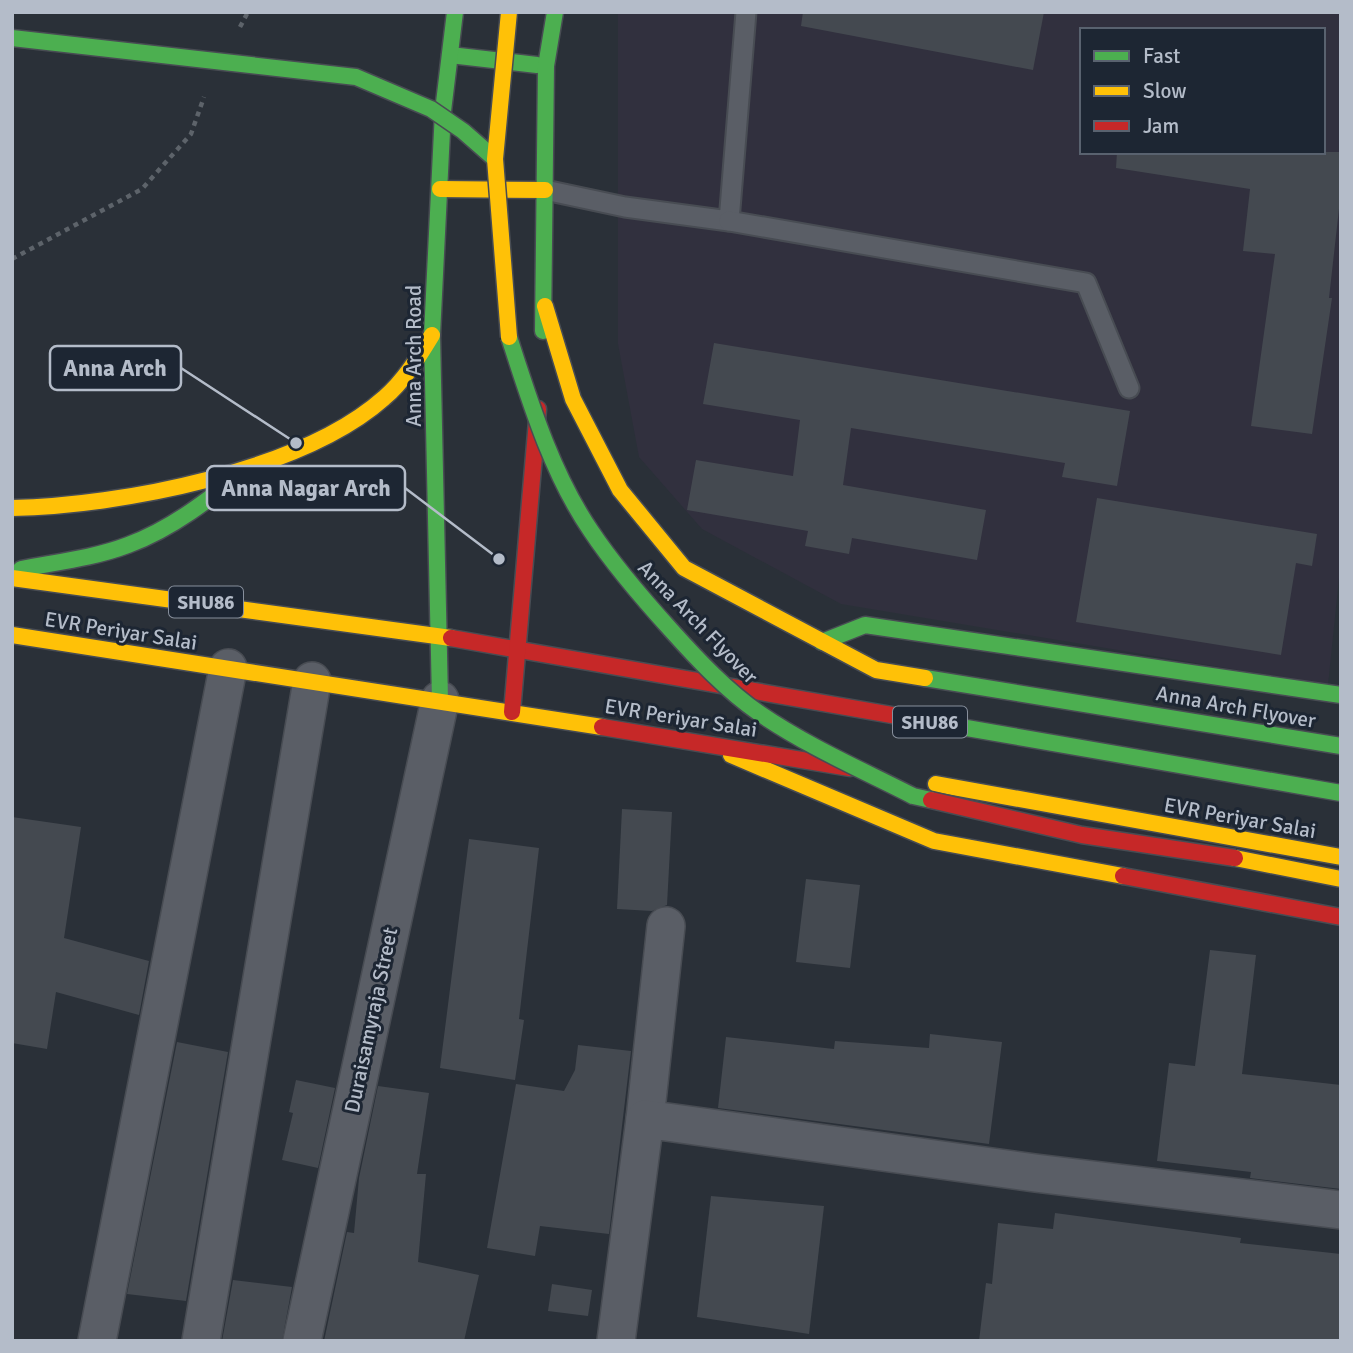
<svg xmlns="http://www.w3.org/2000/svg" width="1353" height="1353" viewBox="0 0 1353 1353" font-family="Signika,sans-serif">
<style>
.medical{fill:#31303e;fill-rule:evenodd}
.building{fill:#444950}
.lines{fill:none;stroke-linecap:round;stroke-linejoin:round}
.lane-casing{stroke:#484c53;stroke-width:23}
.street-casing{stroke:#484c53;stroke-width:40}
.fast-casing{stroke:#484c53;stroke-width:19}
.slow-casing{stroke:#484c53;stroke-width:19}
.jam-casing{stroke:#484c53;stroke-width:19}
.path{stroke:#5d636a;stroke-width:4.5;stroke-dasharray:5 5;stroke-linecap:butt}
.lane{stroke:#5a5e66;stroke-width:19}
.street{stroke:#5a5e66;stroke-width:37}
.fast{stroke:#4caf50;stroke-width:16}
.slow{stroke:#ffc107;stroke-width:16}
.jam{stroke:#c62828;stroke-width:16}
.fast-bridge-casing{stroke:#484c53;stroke-width:19;stroke-linecap:butt}
.slow-bridge-casing{stroke:#484c53;stroke-width:19;stroke-linecap:butt}
.jam-bridge-casing{stroke:#484c53;stroke-width:19;stroke-linecap:butt}
.fast-bridge{stroke:#4caf50;stroke-width:16}
.slow-bridge{stroke:#ffc107;stroke-width:16}
.jam-bridge{stroke:#c62828;stroke-width:16}
.labels{text-anchor:middle;stroke-width:6;stroke-linejoin:round;paint-order:stroke}
.shield{fill:#1d2633;stroke:#878f9c;stroke-width:2}
.shield-label{font-size:19px;font-weight:bold;fill:#b4bcc9}
.street-label{font-size:21px;fill:#b4bcc9;stroke:#1d2633}
.leader{fill:none;stroke:#b4bcc9;stroke-width:2.5}
.callout-dot{fill:#b4bcc9;stroke:#1d2633;stroke-width:2.5}
.callout{fill:#1d2633;stroke:#b4bcc9;stroke-width:2.5}
.callout-label{font-size:23px;text-anchor:middle;font-weight:bold;fill:#b4bcc9}
</style>
<rect width="100%" height="100%" fill="#2a3038"/>
<path class="medical" d="M 618,12 L 1341,12 L 1341,559 L 1328,685 L 841,604 L 702,529 L 639,457 L 618,344 ZM 1082,30 L 1323,30 L 1323,152 L 1082,152 Z"/>
<g class="building">
<path d="M 803,12 L 1044,12 L 1033,70 L 801,26 Z"/>
<path d="M 1117,152 L 1341,152 L 1341,191 L 1329,298 L 1332,298 L 1312,434 L 1251,426 L 1275,254 L 1243,251 L 1250,189 L 1116,168 Z"/>
<path d="M 714,343 L 1130,411 L 1117,486 L 1062,477 L 1065,463 L 851,428 L 843,485 L 986,510 L 977,560 L 852,538 L 849,554 L 805,546 L 808,531 L 687,510 L 696,460 L 793,476 L 800,420 L 703,404 Z"/>
<path d="M 1097,498 L 1317,534 L 1312,566 L 1296,563 L 1281,655 L 1076,622 Z"/>
<path d="M 622,809 L 672,812 L 667,905 L 652,911 L 617,909 Z"/>
<path d="M 12,817 L 81,827 L 64,938 L 149,961 L 139,1015 L 56,992 L 47,1049 L 12,1043 Z"/>
<path d="M 469,839 L 539,848 L 519,1019 L 524,1020 L 515,1080 L 440,1068 Z"/>
<path d="M 806,879 L 860,885 L 850,968 L 796,962 Z"/>
<path d="M 1210,950 L 1256,955 L 1242,1074 L 1341,1085 L 1341,1189 L 1250,1178 L 1251,1172 L 1157,1161 L 1169,1063 L 1195,1066 Z"/>
<path d="M 930,1034 L 1002,1042 L 989,1144 L 718,1108 L 726,1037 L 834,1049 L 835,1041 L 929,1048 Z"/>
<path d="M 177,1042 L 228,1052 L 186,1301 L 127,1294 Z"/>
<path d="M 578,1045 L 631,1051 L 609,1234 L 540,1226 L 535,1256 L 487,1248 L 516,1084 L 564,1091 L 575,1070 Z"/>
<path d="M 296,1080 L 335,1088 L 318,1168 L 282,1160 L 293,1113 L 289,1112 Z"/>
<path d="M 378,1086 L 429,1093 L 417,1174 L 426,1174 L 418,1262 L 479,1275 L 464,1341 L 324,1341 L 347,1232 L 354,1233 L 359,1178 Z"/>
<path d="M 711,1196 L 824,1206 L 809,1334 L 697,1317 Z"/>
<path d="M 1055,1213 L 1241,1238 L 1240,1243 L 1341,1254 L 1341,1341 L 979,1341 L 986,1283 L 992,1284 L 998,1223 L 1053,1229 Z"/>
<path d="M 233,1280 L 292,1287 L 282,1341 L 222,1341 Z"/>
<path d="M 552,1284 L 592,1290 L 588,1316 L 548,1311 Z"/>
</g>
<g class="lines">
<defs>
<g id="lane">
<path d="M 545,190 L 625,207 L 729,221 L 746,12"/>
<path d="M 729,221 L 1086,283 L 1129,388"/>
</g>
<g id="street">
<path d="M 645,1119 L 666,926"/>
<path d="M 97,1341 L 228,668"/>
<path d="M 201,1341 L 312,681"/>
<path d="M 302,1341 L 440,700"/>
<path d="M 616,1341 L 645,1119 L 1035,1173 L 1341,1210"/>
</g>
<g id="fast">
<path d="M 450,55 L 537,65"/>
<path d="M 543,331 L 546,66 L 555,12"/>
<path d="M 21,569 C 57,562 94,558 128,545 C 172,529 211,498 247,469"/>
<path d="M 822,642 L 865,625 L 1341,695"/>
<path d="M 925,678 L 1341,746"/>
<path d="M 440,700 L 432,335 L 443,111 L 455,12"/>
<path d="M 932,722 L 1341,793"/>
</g>
<g id="slow">
<path d="M 440,189 L 545,190"/>
<path d="M 545,306 L 573,399 L 620,490 L 684,568 L 876,670 L 925,678"/>
<path d="M 12,508 C 120,506 302,471 384,398 C 404,381 418,358 432,335"/>
<path d="M 12,578 L 451,638"/>
<path d="M 12,635 L 602,727"/>
<path d="M 731,755 L 934,841 L 1123,876"/>
<path d="M 936,784 L 1341,857"/>
</g>
<g id="jam">
<path d="M 451,638 L 932,722"/>
<path d="M 512,712 L 538,409"/>
<path d="M 602,727 L 850,768"/>
<path d="M 1123,876 L 1341,917"/>
</g>
</defs>
<use href="#lane" class="lane-casing"/>
<use href="#street" class="street-casing"/>
<use href="#fast" class="fast-casing"/>
<use href="#slow" class="slow-casing"/>
<use href="#jam" class="jam-casing"/>
<g class="path">
<path d="M 240,27 L 248,12"/>
<path d="M 12,259 L 142,189 L 191,134 L 204,97"/>
</g>
<use href="#lane" class="lane"/>
<use href="#street" class="street"/>
<use href="#fast" class="fast"/>
<use href="#slow" class="slow"/>
<use href="#jam" class="jam"/>
<defs>
<g id="fast-bridge">
<path d="M 12,38 L 356,77 L 431,109 L 463,131 L 495,159"/>
<path d="M 509,337 C 530,402 552,474 591,531 C 615,567 642,598 671,630 C 697,659 727,691 759,713 C 807,746 862,770 913,796 L 931,800"/>
</g>
<g id="slow-bridge">
<path d="M 509,12 L 495,159 L 509,337"/>
<path d="M 1235,858 L 1341,879"/>
</g>
<path id="jam-bridge" d="M 931,800 L 1082,835 L 1235,858"/>
</defs>
<use href="#fast-bridge" class="fast-bridge-casing"/>
<use href="#slow-bridge" class="slow-bridge-casing"/>
<use href="#jam-bridge" class="jam-bridge-casing"/>
<use href="#fast-bridge" class="fast-bridge"/>
<use href="#slow-bridge" class="slow-bridge"/>
<use href="#jam-bridge" class="jam-bridge"/>
</g>
<g class="labels">
<g class="shield">
<rect x="169" y="586.5" width="74" height="31" rx="5"/>
<rect x="893" y="706.5" width="74" height="31" rx="5"/>
</g>
<g class="shield-label">
<text x="206" y="609">SHU86</text>
<text x="930" y="729">SHU86</text>
</g>
<g class="street-label">
<text transform="translate(414 356) rotate(-90)" y="7">Anna Arch Road</text>
<text transform="translate(698 622) rotate(46)" y="7">Anna Arch Flyover</text>
<text transform="translate(121 631) rotate(9)" y="7">EVR Periyar Salai</text>
<text transform="translate(1236 707) rotate(10)" y="7">Anna Arch Flyover</text>
<text transform="translate(681 718) rotate(9)" y="7">EVR Periyar Salai</text>
<text transform="translate(1240 818) rotate(10)" y="7">EVR Periyar Salai</text>
<text transform="translate(371 1020) rotate(-78)" y="7">Duraisamyraja Street</text>
</g>
</g>
<path class="leader" d="M296 443L181 368M499 559L405 488"/>
<g class="callout-dot">
<circle cx="296" cy="443" r="7"/>
<circle cx="499" cy="559" r="7"/>
</g>
<g class="callout">
<rect x="50" y="346" width="131" height="44" rx="7"/>
<rect x="207" y="466" width="198" height="44" rx="7"/>
</g>
<g class="callout-label">
<text x="115" y="376">Anna Arch</text>
<text x="306" y="496">Anna Nagar Arch</text>
</g>
<rect width="1353" height="1353" fill="none" stroke="#b4bcc9" stroke-width="28"/>
<rect x="1080" y="28" width="245" height="126" fill="#1d2633" stroke="#59626f" stroke-width="2"/>
<rect x="1094" y="51" width="35" height="10" fill="#4caf50" stroke="#59626f" stroke-width="2"/>
<text x="1143" y="63" font-size="21" fill="#b4bcc9">Fast</text>
<rect x="1094" y="86" width="35" height="10" fill="#ffc107" stroke="#59626f" stroke-width="2"/>
<text x="1143" y="98" font-size="21" fill="#b4bcc9">Slow</text>
<rect x="1094" y="121" width="35" height="10" fill="#c62828" stroke="#59626f" stroke-width="2"/>
<text x="1143" y="133" font-size="21" fill="#b4bcc9">Jam</text>
</svg>
